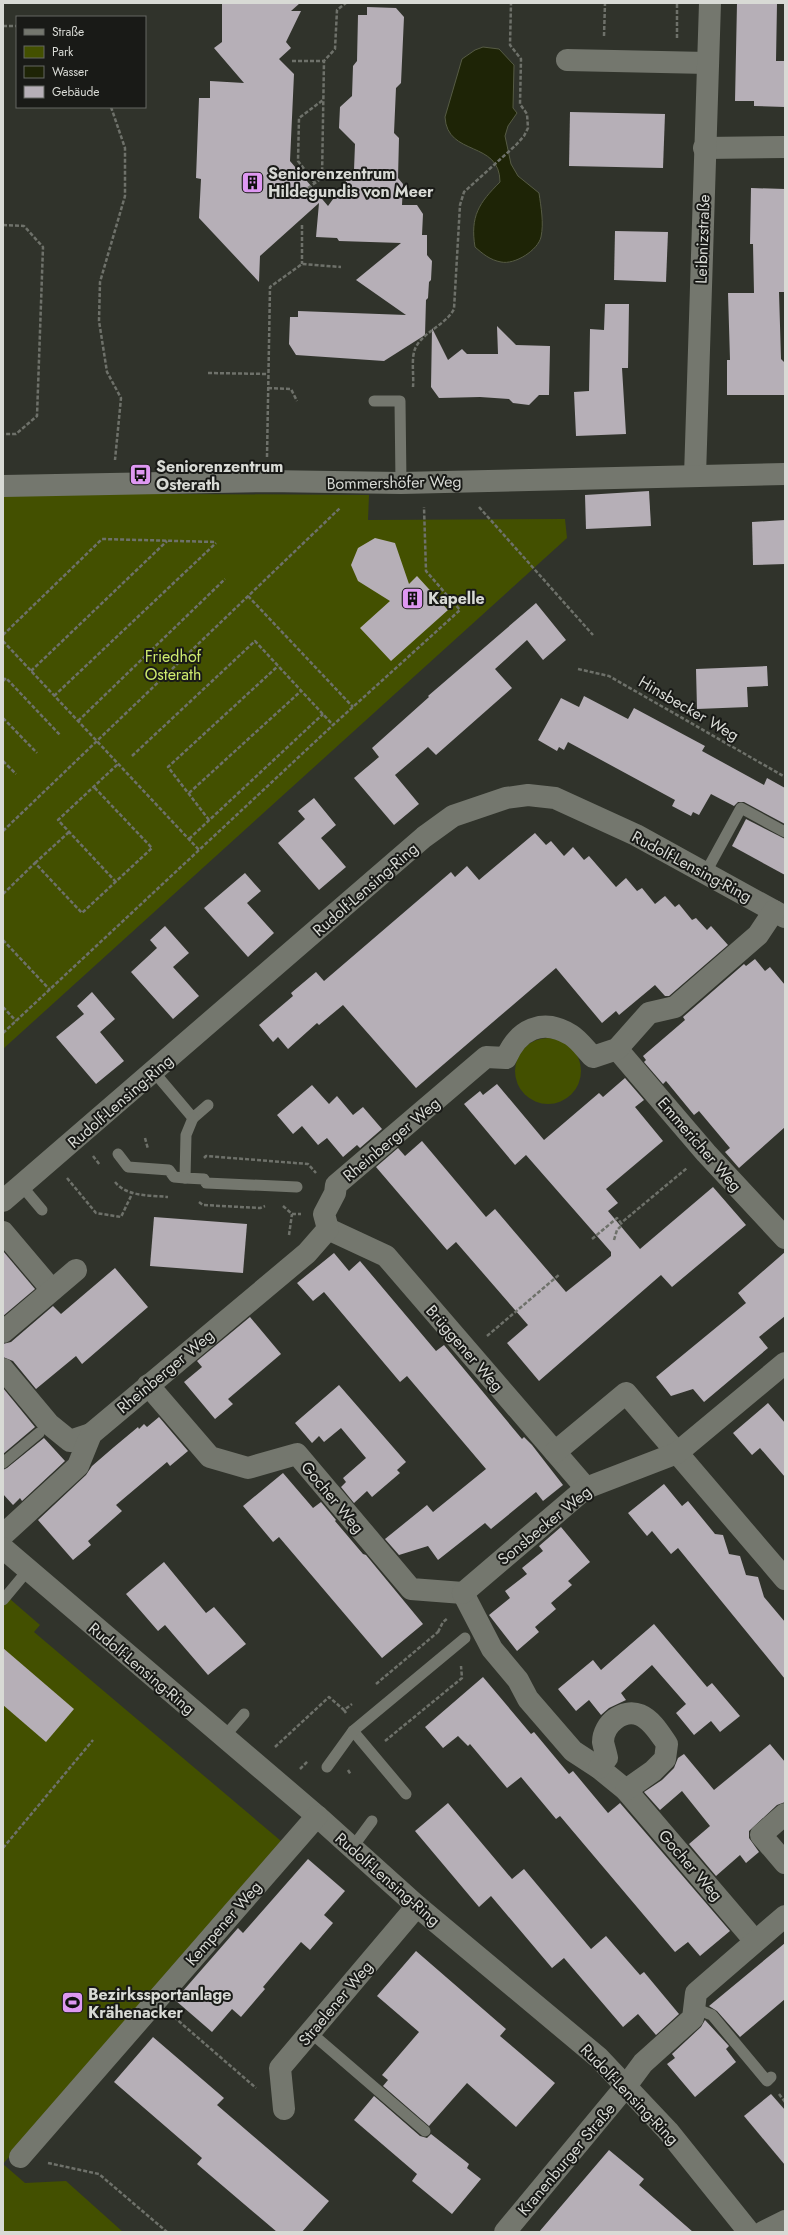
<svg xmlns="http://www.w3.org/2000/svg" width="788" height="2235" viewBox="0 0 788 2235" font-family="Jost,sans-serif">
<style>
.green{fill:#435000}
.water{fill:#1e2406;stroke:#565b44}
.building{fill:#b6afb7}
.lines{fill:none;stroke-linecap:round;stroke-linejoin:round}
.path{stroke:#6e716a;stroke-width:2.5;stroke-dasharray:4 2;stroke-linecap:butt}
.service{stroke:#74776e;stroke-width:11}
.minor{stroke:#74776e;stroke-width:22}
.labels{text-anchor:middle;stroke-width:4;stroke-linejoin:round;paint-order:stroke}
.poi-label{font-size:16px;font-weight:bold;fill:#d8dad5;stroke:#191a17;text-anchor:start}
.street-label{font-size:16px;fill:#d8dad5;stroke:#191a17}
.park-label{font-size:16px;fill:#cfeb6e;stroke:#191a17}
</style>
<rect width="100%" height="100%" fill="#30332b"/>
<g class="green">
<path d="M 3,493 L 369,495 L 368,520 L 565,519 L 567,538 L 3,1049 Z"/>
<circle cx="548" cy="1071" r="33"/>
<path d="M 3,1593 L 40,1625 L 34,1632 L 281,1841 L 3,2164 L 25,2183 L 66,2181 L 123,2232 L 3,2232 Z"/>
</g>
<path class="water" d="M 483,47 L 499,49 L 514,65 L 513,108 L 517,113 L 508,126 L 505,136 L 511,164 L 518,176 L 539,193 C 541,207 544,223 541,237 C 538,250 515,265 501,262 C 490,260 483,254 475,247 C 470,216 479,203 500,182 C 500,140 447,157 445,117 L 462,59 L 475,50 Z"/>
<g class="building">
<path d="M 222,3 L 300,3 L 291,11 L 301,11 L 286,42 L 291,48 L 279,59 L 294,74 L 290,161 L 328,206 L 354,170 L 355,144 L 339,128 L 340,107 L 352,96 L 353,66 L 357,61 L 358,15 L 367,15 L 367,7 L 396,8 L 404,17 L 401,83 L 396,88 L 394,133 L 399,138 L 398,178 L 403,184 L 402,205 L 417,205 L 423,214 L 422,235 L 427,235 L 427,255 L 432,261 L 431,280 L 429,282 L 428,298 L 426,300 L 425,335 L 384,361 L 296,355 L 289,344 L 290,317 L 298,317 L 298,311 L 406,315 L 356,280 L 401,243 L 339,241 L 337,238 L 316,237 L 319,203 L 260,256 L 259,282 L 199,218 L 201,179 L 196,178 L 199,98 L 210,98 L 210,81 L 244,83 L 214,48 L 222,42 Z"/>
<path d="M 737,3 L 777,3 L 776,61 L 785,61 L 785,107 L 754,106 L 754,101 L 735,101 Z"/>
<path d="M 570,112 L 665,114 L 663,168 L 569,166 Z"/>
<path d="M 751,188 L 785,189 L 785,292 L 779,292 L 781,359 L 785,363 L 785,395 L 727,395 L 727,360 L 730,360 L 728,293 L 754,293 L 753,244 L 750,244 Z"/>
<path d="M 615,231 L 668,232 L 666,282 L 614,280 Z"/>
<path d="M 605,304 L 629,304 L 628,368 L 622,368 L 626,434 L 576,436 L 574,392 L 589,391 L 590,329 L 604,330 Z"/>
<path d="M 497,326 L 516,345 L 550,346 L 549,395 L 539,395 L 529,405 L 513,403 L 509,399 L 480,397 L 439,398 L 431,387 L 432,328 L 448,360 L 462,349 L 467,354 L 498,354 Z"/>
<path d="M 649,491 L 651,526 L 586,529 L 585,495 Z"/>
<path d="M 785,520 L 785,564 L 753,565 L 752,522 Z"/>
<path d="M 375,538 L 395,543 L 409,584 L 417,576 L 448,610 L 391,661 L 360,628 L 390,601 L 358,581 L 351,565 L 358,548 Z"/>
<path d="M 536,603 L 566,640 L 543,660 L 527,640 L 495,669 L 512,688 L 436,755 L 428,747 L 395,775 L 419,804 L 394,825 L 354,778 L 379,757 L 372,748 L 429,697 L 428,696 Z"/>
<path d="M 767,666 L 768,686 L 747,687 L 748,707 L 697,709 L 696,669 Z"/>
<path d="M 584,696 L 628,719 L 634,708 L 705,746 L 702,751 L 764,785 L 767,778 L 785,788 L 785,824 L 744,802 L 738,802 L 734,806 L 711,794 L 699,815 L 693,812 L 691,816 L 672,806 L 675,800 L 568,742 L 564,750 L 559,747 L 557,751 L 538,740 L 561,698 L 579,707 Z"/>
<path d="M 314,798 L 336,825 L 321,838 L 346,867 L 319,890 L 278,843 L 305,819 L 298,811 Z"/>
<path d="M 746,819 L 785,839 L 785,875 L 732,846 Z"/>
<path d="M 535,833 L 546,845 L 551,841 L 564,856 L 573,847 L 584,860 L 589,856 L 616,887 L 626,878 L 637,891 L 642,888 L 655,904 L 665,896 L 675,907 L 679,904 L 692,920 L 696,918 L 707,930 L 711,926 L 728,945 L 669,996 L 665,996 L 655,985 L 619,1015 L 616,1011 L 602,1023 L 556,968 L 416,1088 L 343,1005 L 319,1025 L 317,1023 L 288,1049 L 278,1037 L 273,1042 L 259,1025 L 293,996 L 291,993 L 316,972 L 324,981 L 451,872 L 455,877 L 467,866 L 479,880 Z"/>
<path d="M 245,873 L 261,891 L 247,903 L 274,933 L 248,957 L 204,908 Z"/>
<path d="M 165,926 L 189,953 L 173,967 L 199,996 L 173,1019 L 131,972 L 157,948 L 150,940 Z"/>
<path d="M 755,959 L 765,971 L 770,967 L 785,985 L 785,1127 L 739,1168 L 725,1152 L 730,1148 L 699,1111 L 694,1115 L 666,1081 L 663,1084 L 644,1062 L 646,1060 L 643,1056 L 685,1020 L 683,1017 L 744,964 L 746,966 Z"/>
<path d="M 92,992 L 115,1019 L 100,1032 L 124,1061 L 96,1084 L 56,1037 L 84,1014 L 77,1006 Z"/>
<path d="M 625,1078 L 644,1100 L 635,1107 L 663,1141 L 606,1189 L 618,1203 L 608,1211 L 640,1249 L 713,1187 L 746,1225 L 672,1287 L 661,1275 L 539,1381 L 507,1343 L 528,1325 L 456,1242 L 447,1250 L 376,1167 L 398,1148 L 405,1156 L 422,1141 L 486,1217 L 495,1209 L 566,1292 L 611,1256 L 611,1252 L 526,1155 L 515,1165 L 464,1104 L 480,1091 L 483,1095 L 497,1084 L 544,1140 L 599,1093 L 603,1097 Z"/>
<path d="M 312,1085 L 329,1104 L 337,1096 L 353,1115 L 363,1107 L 382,1129 L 360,1148 L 357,1145 L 343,1157 L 327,1138 L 318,1145 L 302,1126 L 293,1134 L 277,1115 Z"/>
<path d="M 154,1217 L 247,1224 L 243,1273 L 150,1266 Z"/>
<path d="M 3,1251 L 35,1289 L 3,1316 Z"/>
<path d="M 785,1252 L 785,1316 L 759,1337 L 768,1348 L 704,1402 L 693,1389 L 671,1396 L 656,1377 L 746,1303 L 738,1293 Z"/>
<path d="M 334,1253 L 349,1271 L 360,1261 L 436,1351 L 444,1345 L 522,1439 L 524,1437 L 532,1445 L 563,1485 L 543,1501 L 536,1492 L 491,1529 L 485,1523 L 438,1560 L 428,1546 L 399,1555 L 385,1539 L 427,1505 L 433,1512 L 486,1469 L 407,1376 L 400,1382 L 324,1292 L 313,1301 L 297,1283 Z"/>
<path d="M 115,1268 L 148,1307 L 82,1364 L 76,1356 L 36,1389 L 13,1361 L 3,1357 L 3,1344 L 11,1342 L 53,1306 L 61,1314 Z"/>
<path d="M 250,1317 L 281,1354 L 228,1399 L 233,1404 L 215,1419 L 184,1382 L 202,1367 L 197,1361 Z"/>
<path d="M 339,1385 L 406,1462 L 397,1470 L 400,1473 L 372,1497 L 367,1491 L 354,1503 L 341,1487 L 346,1482 L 343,1478 L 366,1458 L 341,1428 L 324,1442 L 319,1436 L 312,1443 L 295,1423 Z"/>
<path d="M 3,1388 L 35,1427 L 3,1454 Z"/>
<path d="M 768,1403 L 785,1423 L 785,1477 L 760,1448 L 752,1455 L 733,1433 Z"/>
<path d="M 159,1417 L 188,1451 L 170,1466 L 167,1462 L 116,1505 L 122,1511 L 88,1541 L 91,1545 L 73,1560 L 38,1520 L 86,1475 L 92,1466 L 114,1447 L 138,1427 L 139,1429 L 144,1424 L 147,1427 Z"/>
<path d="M 44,1438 L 65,1461 L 22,1501 L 20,1498 L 13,1505 L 3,1494 L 3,1470 L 7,1468 Z"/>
<path d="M 283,1473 L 313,1508 L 321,1502 L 336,1520 L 335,1521 L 363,1554 L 366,1555 L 423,1624 L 382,1658 L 279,1537 L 273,1542 L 243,1506 Z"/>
<path d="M 664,1484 L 682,1506 L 688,1501 L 715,1534 L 723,1535 L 729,1554 L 740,1556 L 746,1575 L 758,1577 L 764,1597 L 785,1622 L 785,1679 L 678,1548 L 671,1554 L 652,1531 L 647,1536 L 628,1513 Z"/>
<path d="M 561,1527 L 590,1562 L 568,1581 L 572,1585 L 551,1603 L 556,1609 L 535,1627 L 539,1632 L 517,1651 L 489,1615 L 510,1598 L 505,1591 L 527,1574 L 522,1568 L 543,1551 L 539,1546 Z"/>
<path d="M 164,1562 L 206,1613 L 214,1607 L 246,1644 L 208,1675 L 165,1625 L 158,1631 L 126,1594 Z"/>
<path d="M 654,1624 L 707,1687 L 712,1683 L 740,1716 L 720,1732 L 711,1721 L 694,1735 L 676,1713 L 686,1704 L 652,1665 L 621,1693 L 626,1700 L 609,1708 L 601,1715 L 589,1700 L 576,1711 L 558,1689 L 593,1660 L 601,1670 Z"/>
<path d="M 3,1648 L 74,1709 L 46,1742 L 3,1705 Z"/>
<path d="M 483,1677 L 531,1734 L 534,1732 L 569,1774 L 573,1771 L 608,1813 L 620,1803 L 730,1931 L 700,1956 L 688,1942 L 675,1952 L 560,1816 L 556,1819 L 521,1777 L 507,1788 L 470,1744 L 468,1746 L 458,1736 L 443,1748 L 425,1727 Z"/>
<path d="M 770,1744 L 785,1762 L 785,1802 L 777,1805 L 749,1831 L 749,1838 L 759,1852 L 746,1863 L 740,1855 L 716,1876 L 689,1844 L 710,1826 L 682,1791 L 660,1810 L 644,1792 L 662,1780 L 674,1768 L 678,1758 L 684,1754 L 714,1790 Z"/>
<path d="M 448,1803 L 512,1879 L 524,1869 L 591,1949 L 606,1936 L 640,1975 L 644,1972 L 679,2014 L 656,2035 L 638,2014 L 623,2027 L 564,1958 L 552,1968 L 491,1896 L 479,1907 L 415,1831 Z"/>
<path d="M 308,1859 L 345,1891 L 324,1915 L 333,1923 L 310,1950 L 301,1942 L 263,1987 L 265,1989 L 241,2017 L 232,2009 L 212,2032 L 175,2000 L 238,1928 L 243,1933 Z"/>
<path d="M 785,1943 L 785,1999 L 740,2037 L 717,2011 L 709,2006 Z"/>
<path d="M 416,1951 L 506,2029 L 500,2036 L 555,2083 L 516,2127 L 467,2083 L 429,2126 L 383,2086 L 388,2080 L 382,2075 L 419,2032 L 377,1996 Z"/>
<path d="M 705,2020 L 729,2046 L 726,2049 L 736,2062 L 695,2097 L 667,2064 L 675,2058 L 672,2054 L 701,2027 Z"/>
<path d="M 153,2037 L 224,2098 L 217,2105 L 329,2201 L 302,2232 L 277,2232 L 197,2164 L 202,2158 L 114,2082 Z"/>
<path d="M 771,2094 L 785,2110 L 785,2165 L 744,2116 Z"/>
<path d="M 374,2096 L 420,2136 L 427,2138 L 431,2134 L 469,2164 L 467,2168 L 481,2179 L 452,2214 L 412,2181 L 417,2174 L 354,2120 Z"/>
<path d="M 609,2150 L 644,2179 L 639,2185 L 693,2232 L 539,2232 Z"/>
</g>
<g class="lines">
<g class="path">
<path d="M 3,26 L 17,26"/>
<path d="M 604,36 L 605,3"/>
<path d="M 677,38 L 677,3"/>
<path d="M 292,61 L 324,61"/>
<path d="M 111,107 L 125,148 L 125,196 L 100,282 L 99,321 L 107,372 L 121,398 L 115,460"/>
<path d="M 315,183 L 298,161 L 299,118 L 323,100"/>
<path d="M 308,188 L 322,178 L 324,61 L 335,49 L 337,10 L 346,3"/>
<path d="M 3,225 L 24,226 L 43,247 L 37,416 L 16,434 L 3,434"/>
<path d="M 302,225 L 302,264"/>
<path d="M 208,373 L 268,374"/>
<path d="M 413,387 C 414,376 411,359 415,349 C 422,332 445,326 454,309 L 460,205 L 464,192 L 516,145 L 524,136 L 528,128 L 527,114 L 520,104 L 521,59 L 510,45 L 511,3"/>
<path d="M 268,388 L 291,389 L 297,401"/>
<path d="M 267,457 L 270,287 L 302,264 L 341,267"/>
<path d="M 479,507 L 593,635"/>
<path d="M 248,596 L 353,707"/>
<path d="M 3,635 L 102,539 L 216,542"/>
<path d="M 3,641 L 199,850"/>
<path d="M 578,669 L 609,676 L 785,777"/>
<path d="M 31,671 L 167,541"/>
<path d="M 3,681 L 6,678 L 60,735"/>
<path d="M 54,696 L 216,543"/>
<path d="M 3,718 L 37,753"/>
<path d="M 78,721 L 225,579"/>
<path d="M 132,756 L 255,641 L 333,725"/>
<path d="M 3,761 L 16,774"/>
<path d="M 189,793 L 301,691"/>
<path d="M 209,820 L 168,767 L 278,666"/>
<path d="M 3,831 L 340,508"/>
<path d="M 189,839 L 323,714"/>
<path d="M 35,863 L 69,832"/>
<path d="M 116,882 L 58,820 L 118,764"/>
<path d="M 3,894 L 35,863 L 82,913 L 152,848 L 94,787"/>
<path d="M 3,940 L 50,990"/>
<path d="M 3,1007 L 16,1021"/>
<path d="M 3,1033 L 333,725 L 460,610 L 426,571 L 424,507"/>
<path d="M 145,1138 L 148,1149"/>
<path d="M 93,1156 L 100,1165"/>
<path d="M 204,1158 L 206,1156 L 308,1164 L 316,1173"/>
<path d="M 67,1178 L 96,1213 L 121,1217 L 132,1194"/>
<path d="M 115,1182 C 127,1197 150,1195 168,1197"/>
<path d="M 199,1202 L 203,1205 L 260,1208 L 265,1206"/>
<path d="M 283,1206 L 292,1214 L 301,1214"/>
<path d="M 289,1235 L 292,1214"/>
<path d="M 592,1239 L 617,1218 L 621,1223 L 687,1168"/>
<path d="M 614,1240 L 617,1230 L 622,1225 L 621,1223"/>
<path d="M 487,1336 L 560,1274"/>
<path d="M 438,1632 L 443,1622 L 448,1618"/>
<path d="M 376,1684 L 438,1632 L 440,1634"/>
<path d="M 346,1713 L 344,1710 L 352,1704"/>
<path d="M 385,1741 L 462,1678 L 461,1666"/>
<path d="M 275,1747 L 329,1697 L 344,1710"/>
<path d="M 300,1769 L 308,1761"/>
<path d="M 348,1770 L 351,1775"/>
<path d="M 3,1848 L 93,1740"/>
<path d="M 174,2017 L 256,2088"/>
<path d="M 779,2094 L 785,2102"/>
<path d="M 48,2163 L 99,2174 L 167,2232"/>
</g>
<g class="service">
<path d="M 374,401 L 400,401 L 401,483"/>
<path d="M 706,872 L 741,808 L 785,832"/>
<path d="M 154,1072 L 193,1118 L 208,1105"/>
<path d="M 193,1118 L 186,1135 L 185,1178 L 204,1179 L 206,1183 L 297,1187"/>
<path d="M 118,1154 L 128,1167 L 169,1170 L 174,1177 L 185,1178"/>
<path d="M 21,1185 L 42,1210"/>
<path d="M 3,1463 L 39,1433"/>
<path d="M 3,1600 L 28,1570"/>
<path d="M 353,1731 L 406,1794"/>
<path d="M 224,1737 L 244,1714"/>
<path d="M 327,1767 L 353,1731 L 465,1638"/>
<path d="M 352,1848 L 372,1821"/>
<path d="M 694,2008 L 712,2015 L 767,2081 L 771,2077"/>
<path d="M 310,2032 L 425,2131"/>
</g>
<g class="minor">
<path d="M 567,60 L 708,63"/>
<path d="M 704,148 L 785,147"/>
<path d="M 695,476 L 710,3"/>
<path d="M 3,486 L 266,481 L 401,483 L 785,474"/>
<path d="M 617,1049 L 706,1153 L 785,1238"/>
<path d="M 3,1201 L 424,837 L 453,816 L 506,798 L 528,795 L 555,798 L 636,835 L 785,917"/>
<path d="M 328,1229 L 386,1256 L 586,1488"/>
<path d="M 3,1232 L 52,1290"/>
<path d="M 3,1332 L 76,1270"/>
<path d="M 3,1369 L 49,1424 L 70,1441 L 91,1434"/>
<path d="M 148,1385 L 210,1457 L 248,1468 L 297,1454 L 411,1589 L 463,1593"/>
<path d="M 555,1452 L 626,1393 L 785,1579"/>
<path d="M 3,1535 L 78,1466 L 91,1434 L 307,1253 L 328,1229 L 324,1214 L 335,1193 L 336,1185 L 486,1057 L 506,1058 C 518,1030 542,1017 571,1035 C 579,1040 586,1050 593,1057 L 617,1049 L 649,1013 L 675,1007 L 758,935 L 774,911"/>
<path d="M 3,1548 L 317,1816 L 417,1906 L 599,2058 L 668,2131 L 749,2232"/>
<path d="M 463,1593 L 492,1649 L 518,1680 L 528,1699 L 573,1751 L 599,1768 L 626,1790 L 755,1941"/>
<path d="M 463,1593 L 586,1488 L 677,1453 L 785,1363"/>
<path d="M 599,1768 L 607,1758 C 606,1753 604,1747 603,1742 C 603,1724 623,1708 640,1715 C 652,1720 660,1734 667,1744 L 665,1759 L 653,1771 L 626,1790"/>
<path d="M 785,1814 L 761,1835 L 785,1863"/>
<path d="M 284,2109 L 280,2068 L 417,1906"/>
<path d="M 20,2157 L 317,1816"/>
<path d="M 505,2232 L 626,2086 L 643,2063 L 693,2018 L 696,1993 L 785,1916"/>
<path d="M 763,2232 L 785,2221"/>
</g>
</g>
<defs>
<symbol id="building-square" viewBox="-11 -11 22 22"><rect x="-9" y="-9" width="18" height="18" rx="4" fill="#de98f2" stroke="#191a17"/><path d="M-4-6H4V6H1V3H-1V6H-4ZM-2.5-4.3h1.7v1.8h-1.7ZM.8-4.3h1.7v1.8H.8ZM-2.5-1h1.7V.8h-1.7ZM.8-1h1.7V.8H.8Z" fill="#111"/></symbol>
<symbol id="bus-square" viewBox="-11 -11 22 22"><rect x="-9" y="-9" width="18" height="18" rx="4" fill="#de98f2" stroke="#191a17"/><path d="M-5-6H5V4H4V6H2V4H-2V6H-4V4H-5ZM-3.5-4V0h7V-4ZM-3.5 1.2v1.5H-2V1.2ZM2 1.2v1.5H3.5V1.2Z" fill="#111"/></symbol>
<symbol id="stadium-square" viewBox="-11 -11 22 22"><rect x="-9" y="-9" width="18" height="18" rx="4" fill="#de98f2" stroke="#191a17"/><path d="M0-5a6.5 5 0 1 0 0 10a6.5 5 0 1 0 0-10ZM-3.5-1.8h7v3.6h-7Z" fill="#111"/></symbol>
</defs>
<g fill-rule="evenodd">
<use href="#building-square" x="240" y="170" width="25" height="25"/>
<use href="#bus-square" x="128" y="462" width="25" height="25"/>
<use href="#building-square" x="400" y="586" width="25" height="25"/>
<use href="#stadium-square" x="60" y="1990" width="25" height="25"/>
</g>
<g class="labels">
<g class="poi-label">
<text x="268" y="179">Seniorenzentrum<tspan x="268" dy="18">Hildegundis von Meer</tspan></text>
<text x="156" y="472">Seniorenzentrum<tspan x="156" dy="18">Osterath</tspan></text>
<text x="428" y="604">Kapelle</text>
<text x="88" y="2000">Bezirkssportanlage<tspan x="88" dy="18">Krähenacker</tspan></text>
</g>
<g class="street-label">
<text transform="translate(702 239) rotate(-88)" y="6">Leibnizstraße</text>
<text transform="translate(394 482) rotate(-1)" y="6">Bommershöfer Weg</text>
<text transform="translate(689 708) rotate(30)" y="6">Hinsbecker Weg</text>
<text transform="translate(692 866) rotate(28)" y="6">Rudolf-Lensing-Ring</text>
<text transform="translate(365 889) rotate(-41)" y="6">Rudolf-Lensing-Ring</text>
<text transform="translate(120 1101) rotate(-41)" y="6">Rudolf-Lensing-Ring</text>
<text transform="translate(391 1139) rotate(-40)" y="6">Rheinberger Weg</text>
<text transform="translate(700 1144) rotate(49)" y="6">Emmericher Weg</text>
<text transform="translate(465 1348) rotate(49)" y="6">Brüggener Weg</text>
<text transform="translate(165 1371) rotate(-40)" y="6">Rheinberger Weg</text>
<text transform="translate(333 1497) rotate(50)" y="6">Gocher Weg</text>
<text transform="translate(544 1525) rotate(-39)" y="6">Sonsbecker Weg</text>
<text transform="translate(142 1668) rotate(40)" y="6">Rudolf-Lensing-Ring</text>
<text transform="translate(691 1865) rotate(49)" y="6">Gocher Weg</text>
<text transform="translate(388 1879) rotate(41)" y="6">Rudolf-Lensing-Ring</text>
<text transform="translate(223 1923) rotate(-49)" y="6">Kempener Weg</text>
<text transform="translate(335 2003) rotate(-50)" y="6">Straelener Weg</text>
<text transform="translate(630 2094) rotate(46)" y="6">Rudolf-Lensing-Ring</text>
<text transform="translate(566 2159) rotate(-50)" y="6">Kranenburger Straße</text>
</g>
<g class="park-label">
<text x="173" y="662">Friedhof<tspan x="173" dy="18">Osterath</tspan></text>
</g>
</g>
<rect width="788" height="2235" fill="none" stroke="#d8dad5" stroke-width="8"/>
<rect x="16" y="16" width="130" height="92" fill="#191a17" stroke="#656763"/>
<rect x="24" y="29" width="20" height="6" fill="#74776e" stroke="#656763"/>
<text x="52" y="36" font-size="12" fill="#d8dad5">Straße</text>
<rect x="24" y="46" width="20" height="12" fill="#435000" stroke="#656763"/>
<text x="52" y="56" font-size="12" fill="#d8dad5">Park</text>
<rect x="24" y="66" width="20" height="12" fill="#1e2406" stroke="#656763"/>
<text x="52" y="76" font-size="12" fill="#d8dad5">Wasser</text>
<rect x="24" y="86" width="20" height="12" fill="#b6afb7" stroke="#656763"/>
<text x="52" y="96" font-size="12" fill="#d8dad5">Gebäude</text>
</svg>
